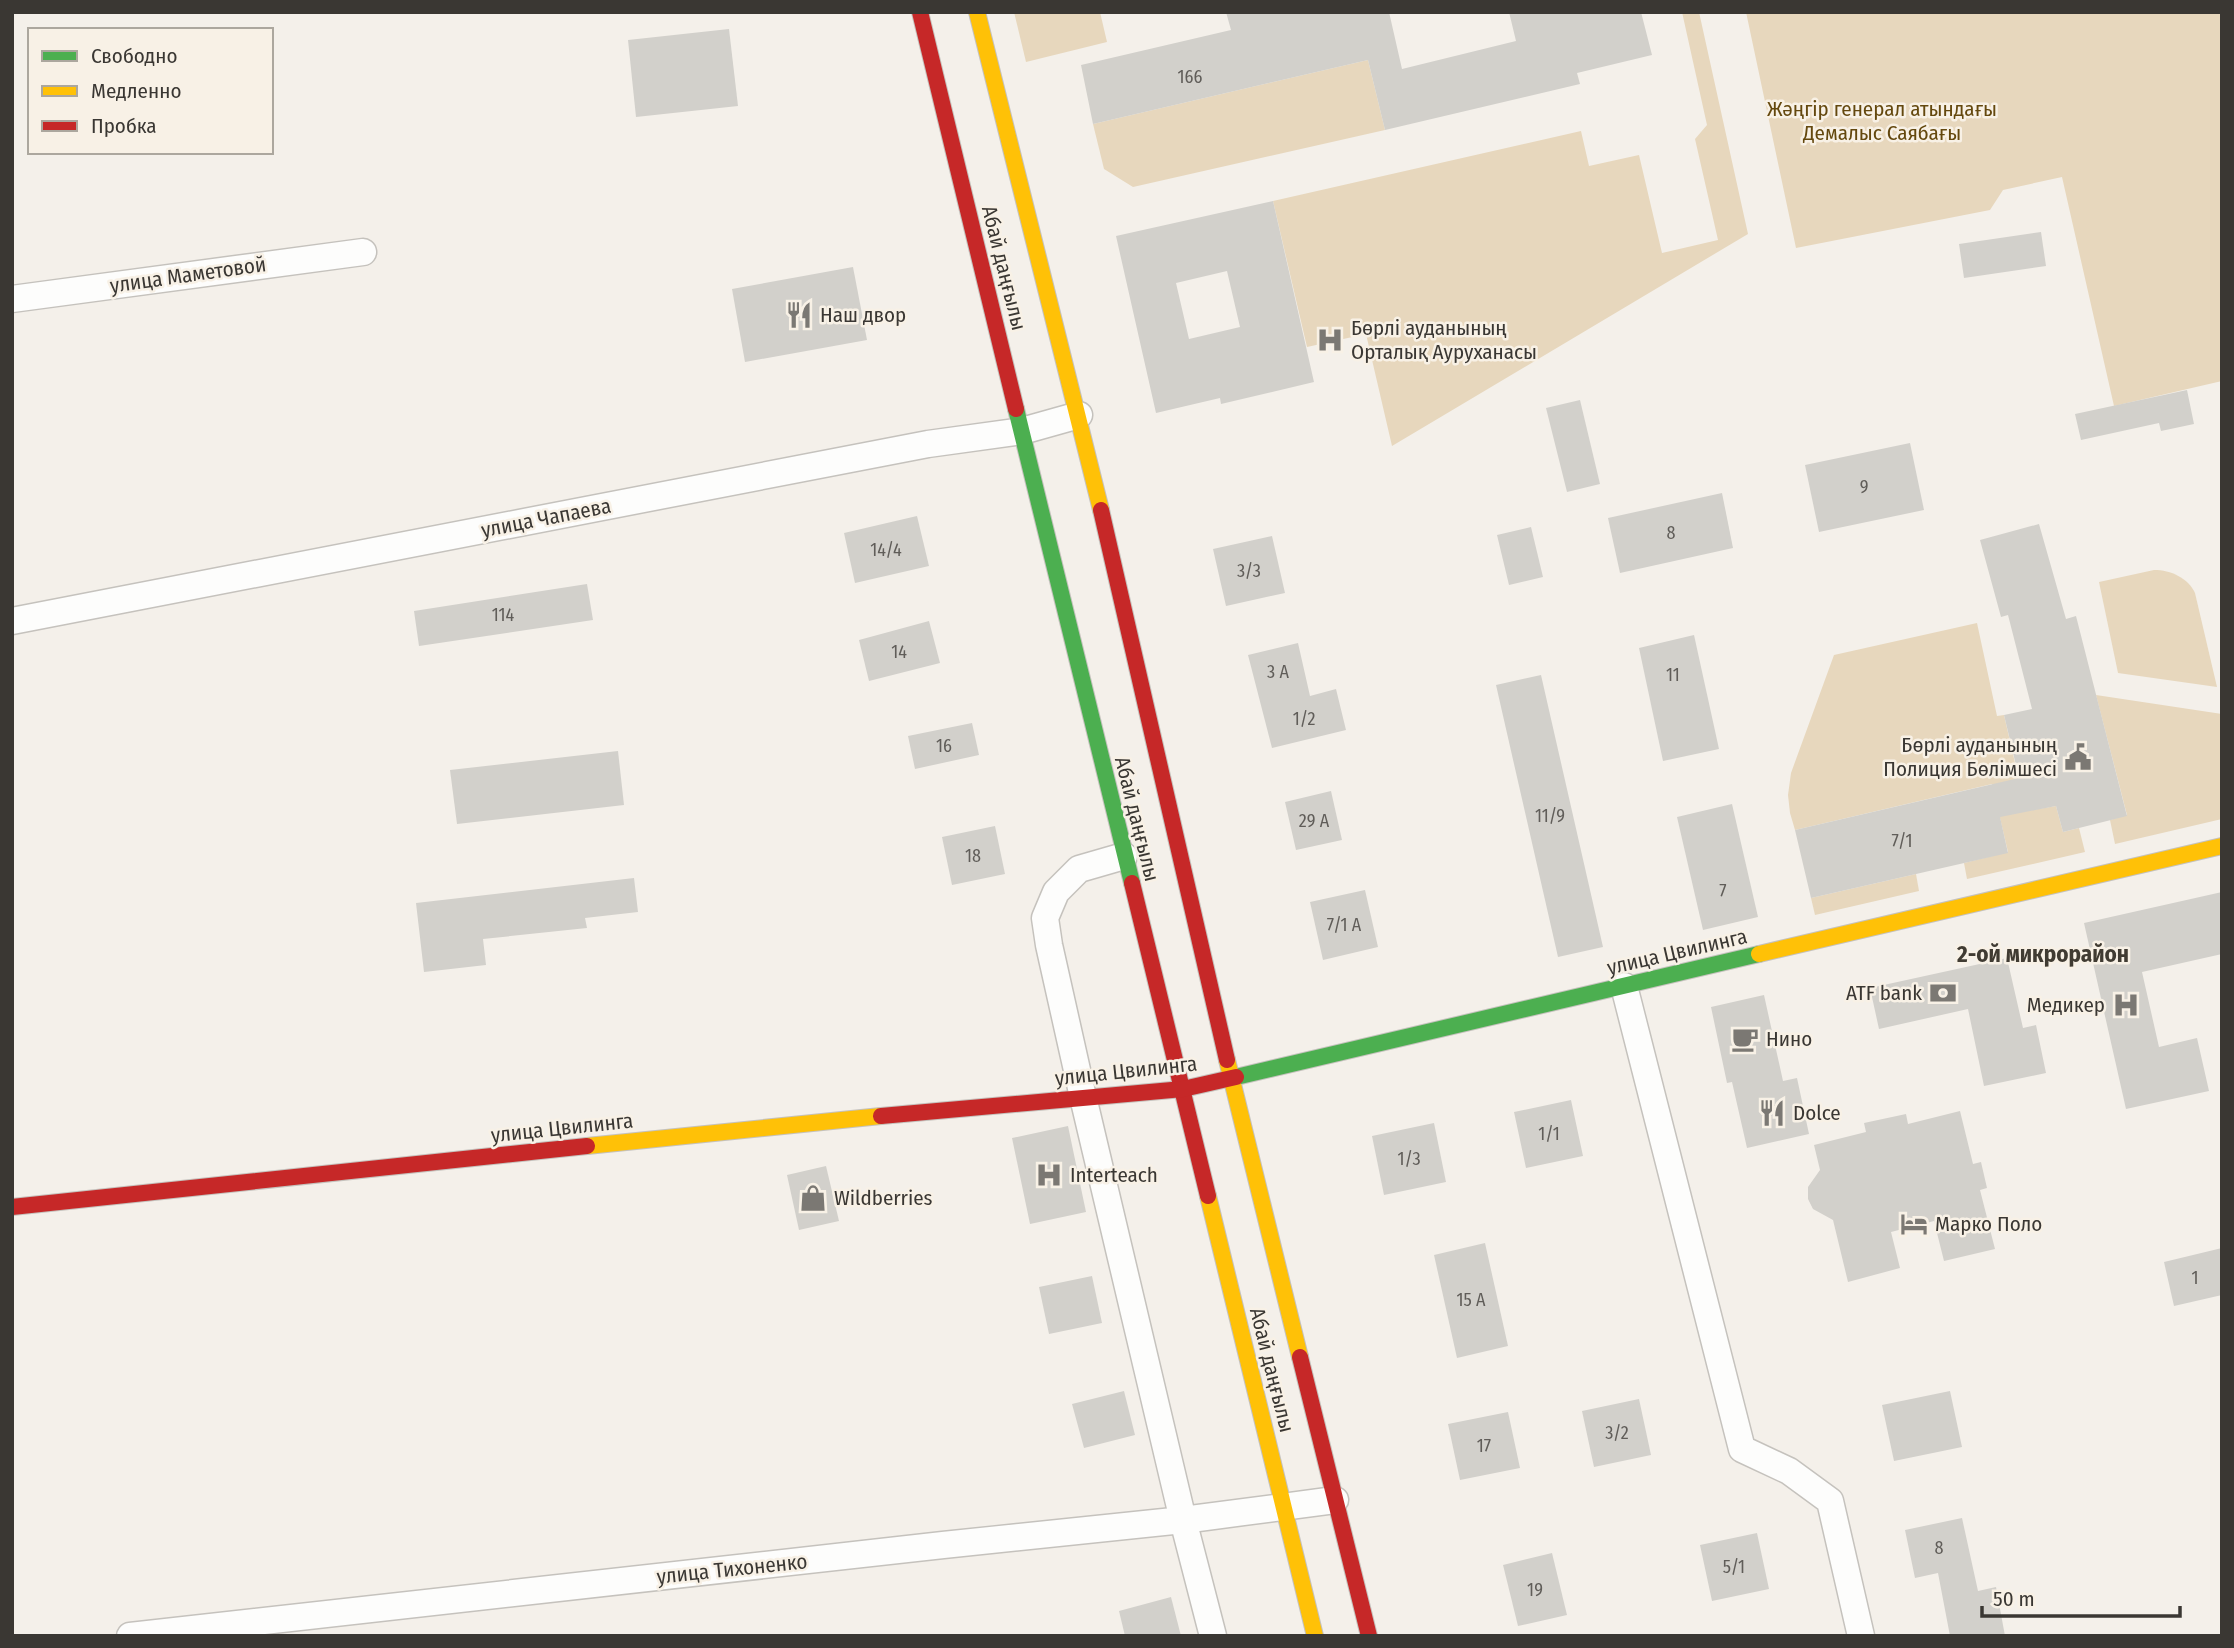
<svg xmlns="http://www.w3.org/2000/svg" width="2234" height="1648" viewBox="0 0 2234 1648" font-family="'Fira Sans Condensed',sans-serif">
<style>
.green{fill:#e7d7bd}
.building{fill:#d2d0cb;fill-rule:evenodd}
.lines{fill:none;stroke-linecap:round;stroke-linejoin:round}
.street-casing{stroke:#c5c2bd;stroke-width:29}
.fast-casing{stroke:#c5c2bd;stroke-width:18}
.slow-casing{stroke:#c5c2bd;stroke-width:18}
.jam-casing{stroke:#c5c2bd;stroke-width:18}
.street{stroke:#fdfdfc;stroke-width:26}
.fast{stroke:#4caf50;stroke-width:16}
.slow{stroke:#ffc107;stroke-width:16}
.jam{stroke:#c62828;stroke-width:16}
.labels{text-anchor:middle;stroke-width:5;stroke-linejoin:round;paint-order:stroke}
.number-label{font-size:18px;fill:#605d59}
.park-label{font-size:21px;fill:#64480e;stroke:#f8f1e6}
.street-label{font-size:21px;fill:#3a3733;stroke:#f8f1e6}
.poi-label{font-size:21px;fill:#3a3733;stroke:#f8f1e6;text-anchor:start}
.neighbourhood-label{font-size:23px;font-weight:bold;fill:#403b32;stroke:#f8f1e6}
</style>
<rect width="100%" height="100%" fill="#f4f0ea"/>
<g class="green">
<path d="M 1014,12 L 1100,12 L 1107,42 L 1026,62 Z"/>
<path d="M 1682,12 L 1699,12 L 1748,234 L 1392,446 L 1366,334 L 1307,347 L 1273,201 L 1581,131 L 1589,166 L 1639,155 L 1662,253 L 1718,240 L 1695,139 L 1707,125 Z"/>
<path d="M 1746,12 L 2222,12 L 2222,381 L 2114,406 L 2062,177 L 2003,190 L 1990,210 L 1796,248 Z"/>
<path d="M 1368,60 L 1385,130 L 1133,187 L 1104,169 L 1093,124 Z"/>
<path d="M 2154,570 C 2171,570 2188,578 2195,593 L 2217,687 L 2118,673 L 2099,582 Z"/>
<path d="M 1977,623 L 1997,716 L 2004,715 L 2026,811 L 2056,806 L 2063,832 L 2079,828 L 2085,852 L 1967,879 L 1964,863 L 2008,852 L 1992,784 L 1795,830 L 1790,813 L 1788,795 L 1791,773 L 1834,655 Z"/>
<path d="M 2096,695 L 2222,714 L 2222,819 L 2115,844 L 2110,820 L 2127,815 Z"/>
<path d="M 1916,874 L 1919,891 L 1815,915 L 1811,898 Z"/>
</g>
<g class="building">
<path d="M 1226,12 L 1389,12 L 1402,69 L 1516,41 L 1509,12 L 1641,12 L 1652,55 L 1577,73 L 1580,84 L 1385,130 L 1368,60 L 1093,124 L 1081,65 L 1231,30 Z"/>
<path d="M 729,29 L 738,106 L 636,117 L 628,40 Z"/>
<path d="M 1273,201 L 1314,382 L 1221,404 L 1220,398 L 1156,413 L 1116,236 ZM 1227,271 L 1240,327 L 1189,339 L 1176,283 Z"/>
<path d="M 2041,232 L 2046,266 L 1964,278 L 1959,244 Z"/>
<path d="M 853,267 L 867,340 L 745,362 L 732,289 Z"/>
<path d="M 2187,390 L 2194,424 L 2161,431 L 2159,423 L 2081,440 L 2075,414 Z"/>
<path d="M 1580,400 L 1600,484 L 1567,492 L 1546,408 Z"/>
<path d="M 1910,443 L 1924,510 L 1819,532 L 1805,465 Z"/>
<path d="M 1722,493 L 1733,548 L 1620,573 L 1608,518 Z"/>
<path d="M 917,516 L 929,566 L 855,583 L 844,533 Z"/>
<path d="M 2039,524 L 2066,619 L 2076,616 L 2127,816 L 2063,832 L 2056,806 L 2000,817 L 2008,853 L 1811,898 L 1795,830 L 2019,778 L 2004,715 L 2032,709 L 2008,615 L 2001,617 L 1980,540 Z"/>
<path d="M 1531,527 L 1543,577 L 1509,585 L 1497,535 Z"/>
<path d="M 1272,536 L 1285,593 L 1226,606 L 1213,549 Z"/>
<path d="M 587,584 L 593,620 L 419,646 L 414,611 Z"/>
<path d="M 929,621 L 940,663 L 869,681 L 859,640 Z"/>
<path d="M 1694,635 L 1719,749 L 1663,761 L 1639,648 Z"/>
<path d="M 1298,643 L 1310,696 L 1336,689 L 1346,730 L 1272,748 L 1248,655 Z"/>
<path d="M 1541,675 L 1603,947 L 1558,957 L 1496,685 Z"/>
<path d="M 972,723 L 979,755 L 915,769 L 908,736 Z"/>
<path d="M 618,751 L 624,805 L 457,824 L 450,770 Z"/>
<path d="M 1331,791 L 1342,840 L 1296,850 L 1285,802 Z"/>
<path d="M 1732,804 L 1758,917 L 1703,930 L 1677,817 Z"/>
<path d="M 995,826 L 1005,874 L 952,885 L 942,837 Z"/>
<path d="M 634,878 L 638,912 L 585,918 L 587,928 L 483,939 L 486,965 L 424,972 L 416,903 Z"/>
<path d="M 1365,890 L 1378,947 L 1323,960 L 1310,902 Z"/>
<path d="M 2222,892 L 2222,954 L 2142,972 L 2159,1047 L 2197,1038 L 2209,1091 L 2126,1109 L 2084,923 Z"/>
<path d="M 2007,958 L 2023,1028 L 2036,1025 L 2046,1073 L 1984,1086 L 1968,1009 L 1879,1029 L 1870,988 Z"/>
<path d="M 1764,995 L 1783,1081 L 1797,1078 L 1809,1134 L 1747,1148 L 1732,1082 L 1727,1083 L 1711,1007 Z"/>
<path d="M 1571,1100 L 1583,1156 L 1526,1168 L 1514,1112 Z"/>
<path d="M 1960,1111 L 1973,1164 L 1981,1162 L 1987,1188 L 1980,1190 L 1995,1249 L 1944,1261 L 1934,1221 L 1891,1232 L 1900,1268 L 1848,1282 L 1833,1220 L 1813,1209 L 1808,1199 L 1808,1187 L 1820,1170 L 1814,1145 L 1866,1132 L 1864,1123 L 1906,1114 L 1908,1124 Z"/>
<path d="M 1434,1123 L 1446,1182 L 1384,1195 L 1372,1136 Z"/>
<path d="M 1068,1126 L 1086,1212 L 1030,1224 L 1012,1138 Z"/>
<path d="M 826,1166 L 839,1221 L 799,1230 L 787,1175 Z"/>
<path d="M 1485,1243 L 1508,1346 L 1457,1358 L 1434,1255 Z"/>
<path d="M 2222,1248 L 2222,1295 L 2174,1306 L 2164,1262 Z"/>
<path d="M 1092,1276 L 1102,1323 L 1049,1334 L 1039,1287 Z"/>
<path d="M 1124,1391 L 1135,1435 L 1084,1448 L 1072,1404 Z"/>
<path d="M 1950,1391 L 1962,1447 L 1894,1461 L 1882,1405 Z"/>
<path d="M 1639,1399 L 1651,1455 L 1594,1467 L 1582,1411 Z"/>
<path d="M 1508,1412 L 1520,1468 L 1460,1480 L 1448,1424 Z"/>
<path d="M 1962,1518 L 1978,1591 L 1996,1587 L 2005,1636 L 1950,1636 L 1938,1573 L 1915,1578 L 1905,1530 Z"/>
<path d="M 1757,1533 L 1769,1589 L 1712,1601 L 1700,1545 Z"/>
<path d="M 1552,1553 L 1567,1615 L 1518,1626 L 1503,1565 Z"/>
<path d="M 1171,1597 L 1181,1636 L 1125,1636 L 1119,1611 Z"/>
</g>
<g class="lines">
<defs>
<g id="street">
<path d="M 12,299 L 363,252"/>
<path d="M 12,621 L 928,444 L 1022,431 L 1079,415"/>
<path d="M 1124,856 L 1079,869 L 1056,892 L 1045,918 L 1049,945 L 1083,1097 L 1183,1520 L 1213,1636"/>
<path d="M 1624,986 L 1742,1449 L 1789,1471 L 1830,1501 L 1861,1636"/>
<path d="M 130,1636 L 943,1545 L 1183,1520 L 1335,1500"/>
</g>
<g id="fast">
<path d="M 1016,409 L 1132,883"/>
<path d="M 1236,1077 L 1759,954"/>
</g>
<g id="slow">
<path d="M 977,12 L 1101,510"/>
<path d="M 1759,954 L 2222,846"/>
<path d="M 1227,1060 L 1300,1357"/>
<path d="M 587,1146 L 881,1116"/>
<path d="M 1208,1196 L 1315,1636"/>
</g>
<g id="jam">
<path d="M 920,12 L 1016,409"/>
<path d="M 1101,510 L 1227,1060"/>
<path d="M 1132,883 L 1208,1196"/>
<path d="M 881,1116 L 1183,1089 L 1236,1077"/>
<path d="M 12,1207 L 587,1146"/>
<path d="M 1300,1357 L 1369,1636"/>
</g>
</defs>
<use href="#street" class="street-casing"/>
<use href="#fast" class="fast-casing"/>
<use href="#slow" class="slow-casing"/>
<use href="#jam" class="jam-casing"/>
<use href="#street" class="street"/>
<use href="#fast" class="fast"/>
<use href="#slow" class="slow"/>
<use href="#jam" class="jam"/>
</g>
<defs>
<symbol id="restaurant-bare" viewBox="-9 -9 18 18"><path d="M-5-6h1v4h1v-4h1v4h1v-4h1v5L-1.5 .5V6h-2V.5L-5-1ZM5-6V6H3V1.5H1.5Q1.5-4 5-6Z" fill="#7b7873" stroke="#f8f1e6" stroke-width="2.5" paint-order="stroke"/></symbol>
<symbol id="hospital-bare" viewBox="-9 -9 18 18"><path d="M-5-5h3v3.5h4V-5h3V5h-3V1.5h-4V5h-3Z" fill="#7b7873" stroke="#f8f1e6" stroke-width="2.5" paint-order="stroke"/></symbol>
<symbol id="civic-bare" viewBox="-9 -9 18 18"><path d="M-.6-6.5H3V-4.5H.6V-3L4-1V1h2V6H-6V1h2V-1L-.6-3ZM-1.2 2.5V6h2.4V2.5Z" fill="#7b7873" stroke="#f8f1e6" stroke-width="2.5" paint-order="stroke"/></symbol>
<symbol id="bank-bare" viewBox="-9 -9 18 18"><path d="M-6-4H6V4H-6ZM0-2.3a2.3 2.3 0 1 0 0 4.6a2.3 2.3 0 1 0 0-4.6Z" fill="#7b7873" stroke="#f8f1e6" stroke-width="2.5" paint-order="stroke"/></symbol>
<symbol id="cafe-bare" viewBox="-9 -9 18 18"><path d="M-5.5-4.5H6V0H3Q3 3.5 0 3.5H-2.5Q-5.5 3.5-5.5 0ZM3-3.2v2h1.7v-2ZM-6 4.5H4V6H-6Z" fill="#7b7873" stroke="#f8f1e6" stroke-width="2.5" paint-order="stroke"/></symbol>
<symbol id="shop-bare" viewBox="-9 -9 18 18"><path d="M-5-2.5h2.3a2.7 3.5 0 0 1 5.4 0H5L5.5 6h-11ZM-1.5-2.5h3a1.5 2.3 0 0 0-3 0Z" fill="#7b7873" stroke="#f8f1e6" stroke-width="2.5" paint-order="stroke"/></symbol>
<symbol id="hotel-bare" viewBox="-9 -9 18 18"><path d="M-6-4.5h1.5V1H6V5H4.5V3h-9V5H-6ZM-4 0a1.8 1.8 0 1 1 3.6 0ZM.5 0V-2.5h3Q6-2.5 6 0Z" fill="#7b7873" stroke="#f8f1e6" stroke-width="2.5" paint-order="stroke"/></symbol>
</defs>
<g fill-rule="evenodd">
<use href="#restaurant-bare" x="780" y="296" width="38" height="38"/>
<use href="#hospital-bare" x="1311" y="321" width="38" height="38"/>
<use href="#civic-bare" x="2059" y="738" width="38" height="38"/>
<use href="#bank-bare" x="1924" y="974" width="38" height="38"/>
<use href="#hospital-bare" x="2107" y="986" width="38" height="38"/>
<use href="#cafe-bare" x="1726" y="1020" width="38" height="38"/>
<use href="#restaurant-bare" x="1753" y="1094" width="38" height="38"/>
<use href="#hospital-bare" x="1030" y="1156" width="38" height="38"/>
<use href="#shop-bare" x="794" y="1179" width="38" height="38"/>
<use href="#hotel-bare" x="1895" y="1205" width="38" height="38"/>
</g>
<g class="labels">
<g class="number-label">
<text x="1190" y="83">166</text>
<text x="1864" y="493">9</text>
<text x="1671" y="539">8</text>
<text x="886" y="556">14/4</text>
<text x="1249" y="577">3/3</text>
<text x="503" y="621">114</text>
<text x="899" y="658">14</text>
<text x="1278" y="678">3 А</text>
<text x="1673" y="681">11</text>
<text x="1304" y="725">1/2</text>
<text x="944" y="752">16</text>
<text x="1550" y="822">11/9</text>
<text x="1314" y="827">29 А</text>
<text x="1902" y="847">7/1</text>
<text x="973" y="862">18</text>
<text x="1723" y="897">7</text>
<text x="1344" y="931">7/1 А</text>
<text x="1549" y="1140">1/1</text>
<text x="1409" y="1165">1/3</text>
<text x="2195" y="1284">1</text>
<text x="1471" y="1306">15 А</text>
<text x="1617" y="1439">3/2</text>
<text x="1484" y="1452">17</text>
<text x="1939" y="1554">8</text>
<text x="1734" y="1573">5/1</text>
<text x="1535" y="1596">19</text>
</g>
<g class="park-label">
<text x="1882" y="116">Жәңгір генерал атындағы<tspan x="1882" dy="24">Демалыс Саябағы</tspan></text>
</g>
<g class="street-label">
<text transform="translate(1004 268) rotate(76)" y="7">Абай даңғылы</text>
<text transform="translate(188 275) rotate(-8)" y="7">улица Маметовой</text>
<text transform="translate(546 518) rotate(-11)" y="7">улица Чапаева</text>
<text transform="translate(1137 819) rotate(76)" y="7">Абай даңғылы</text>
<text transform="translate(1677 952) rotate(-13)" y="7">улица Цвилинга</text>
<text transform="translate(1126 1071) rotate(-6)" y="7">улица Цвилинга</text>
<text transform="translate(562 1128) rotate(-6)" y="7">улица Цвилинга</text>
<text transform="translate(1272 1370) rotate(76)" y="7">Абай даңғылы</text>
<text transform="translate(732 1569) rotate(-6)" y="7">улица Тихоненко</text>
</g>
<g class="poi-label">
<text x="820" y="322">Наш двор</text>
<text x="1351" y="335">Бөрлі ауданының<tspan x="1351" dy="24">Орталық Ауруханасы</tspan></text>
<text x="2057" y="752" text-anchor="end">Бөрлі ауданының<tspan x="2057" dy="24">Полиция Бөлімшесі</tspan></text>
<text x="1922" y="1000" text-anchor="end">ATF bank</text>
<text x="2105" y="1012" text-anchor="end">Медикер</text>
<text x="1766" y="1046">Нино</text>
<text x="1793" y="1120">Dolce</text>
<text x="1070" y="1182">Interteach</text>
<text x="834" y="1205">Wildberries</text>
<text x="1935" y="1231">Марко Поло</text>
</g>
<g class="neighbourhood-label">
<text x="2043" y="962">2-ой микрорайон</text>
</g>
</g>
<rect width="2234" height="1648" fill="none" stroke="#3a3733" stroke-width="28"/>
<rect x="28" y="28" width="245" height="126" fill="#f8f1e6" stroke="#aca79e" stroke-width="2"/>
<rect x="42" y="51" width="35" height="10" fill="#4caf50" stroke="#aca79e" stroke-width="2"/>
<text x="91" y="63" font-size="21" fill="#3a3733">Свободно</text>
<rect x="42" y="86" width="35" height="10" fill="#ffc107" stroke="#aca79e" stroke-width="2"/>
<text x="91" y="98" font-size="21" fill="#3a3733">Медленно</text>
<rect x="42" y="121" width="35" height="10" fill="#c62828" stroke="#aca79e" stroke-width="2"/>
<text x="91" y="133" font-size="21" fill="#3a3733">Пробка</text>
<path d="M1982 1606v10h198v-10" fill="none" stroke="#3a3733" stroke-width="3.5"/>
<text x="1993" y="1606" font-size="21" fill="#3a3733" stroke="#f8f1e6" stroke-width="5" paint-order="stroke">50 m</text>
</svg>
